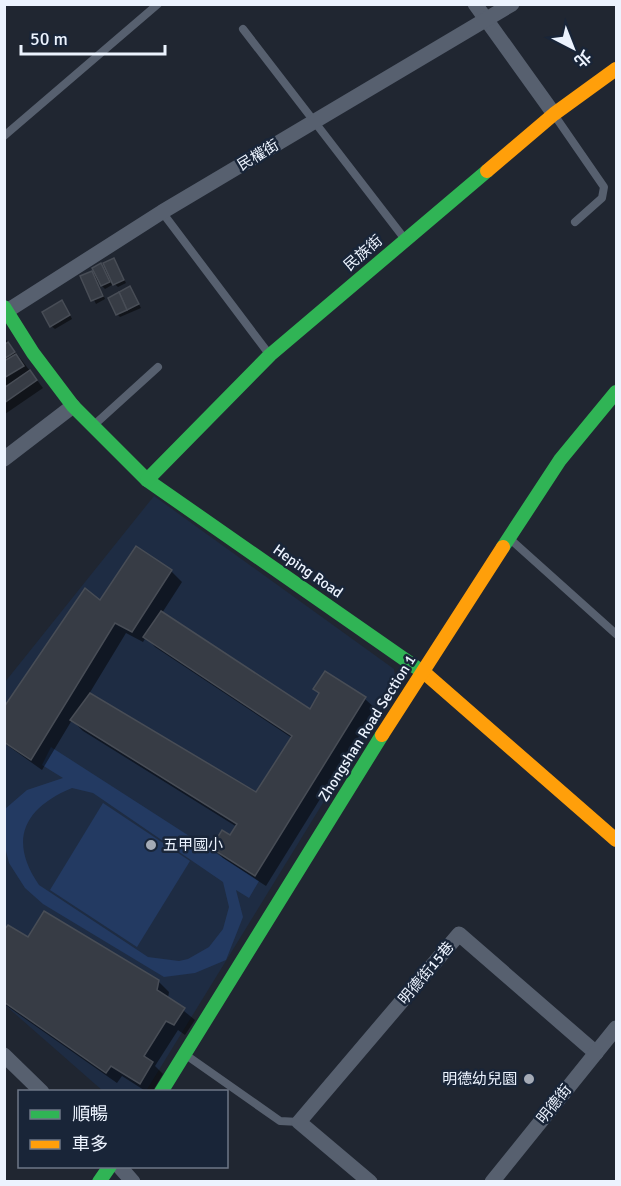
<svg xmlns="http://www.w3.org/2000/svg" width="621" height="1186" viewBox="0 0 621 1186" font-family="Signika,'Noto Sans TC',sans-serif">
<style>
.built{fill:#1e2c43}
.green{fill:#233a62;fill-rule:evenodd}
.shadow{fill:#0007;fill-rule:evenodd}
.building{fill:#373c45;stroke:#484d56;stroke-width:1.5}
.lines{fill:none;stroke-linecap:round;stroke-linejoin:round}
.lane{stroke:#57606f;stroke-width:8}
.street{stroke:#57606f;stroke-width:15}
.fast{stroke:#30b455;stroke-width:14}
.slow{stroke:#ff9f0a;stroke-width:14}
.poi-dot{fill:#a5abb6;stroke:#192538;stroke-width:2}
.labels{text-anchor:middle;stroke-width:5;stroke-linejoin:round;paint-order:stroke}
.street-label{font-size:15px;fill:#ecf3fe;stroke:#192538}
.poi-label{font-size:15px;fill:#ecf3fe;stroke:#192538;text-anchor:start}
</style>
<rect width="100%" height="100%" fill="#202631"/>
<path class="built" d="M 154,496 L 394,669 L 396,684 L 146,1091 L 103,1091 L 5,1005 L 5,682 Z"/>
<g class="green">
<path d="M 51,747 L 259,881 L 249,898 L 236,890 L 243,917 L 226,960 L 195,973 L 164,977 L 43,904 L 25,888 L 9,863 L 5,847 L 5,809 L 27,790 L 63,778 L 42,765 ZM 72,788 L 93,793 L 223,882 L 229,907 L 223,929 L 209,947 L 188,959 L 179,961 L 148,957 L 39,885 C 8,840 24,808 72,788 Z"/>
<path d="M 103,803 L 190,861 L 137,947 L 50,890 Z"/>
</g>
<g class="shadow">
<path d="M 114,260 L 126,283 L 118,287 L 110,280 L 112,285 L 105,289 L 97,281 L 105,299 L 96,304 L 82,277 L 92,272 L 99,279 L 101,265 L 109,273 Z"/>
<path d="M 130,288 L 141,308 L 120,317 L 117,314 Z"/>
<path d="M 65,305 L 72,319 L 55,329 L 51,326 Z"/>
<path d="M 4,337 L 43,388 L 5,414 L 4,413 Z"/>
<path d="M 171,571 L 182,582 L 162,613 L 310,711 L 365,699 L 376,709 L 266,886 L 223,858 L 212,847 L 230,838 L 237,827 L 83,731 L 72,720 L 42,770 L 4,743 L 4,709 L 101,602 ZM 126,633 L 143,642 L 146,637 L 155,647 L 292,738 L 256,794 L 89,694 Z"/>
<path d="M 4,932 L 158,981 L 169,992 L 168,998 L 195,1020 L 185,1035 L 178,1030 L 155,1066 L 163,1074 L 152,1092 L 147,1092 L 122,1076 L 117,1083 L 4,1004 Z"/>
</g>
<g class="building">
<path d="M 114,258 L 124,280 L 113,285 L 103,263 Z"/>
<path d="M 101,263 L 110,282 L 101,286 L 92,268 Z"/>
<path d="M 92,271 L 103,296 L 91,301 L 80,276 Z"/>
<path d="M 130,286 L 139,304 L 127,310 L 119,292 Z"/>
<path d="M 119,292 L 127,310 L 116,315 L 108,298 Z"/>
<path d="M 62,300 L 70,315 L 50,327 L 42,312 Z"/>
<path d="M 8,342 L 15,352 L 4,359 L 4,345 Z"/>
<path d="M 16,354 L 24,366 L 4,378 L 4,361 Z"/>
<path d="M 30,370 L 37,380 L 4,403 L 4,388 Z"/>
<path d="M 136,546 L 172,570 L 132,632 L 115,623 L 31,760 L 4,742 L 4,707 L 85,588 L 100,600 Z"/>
<path d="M 161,611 L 310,709 L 319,693 L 313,689 L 325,671 L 366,697 L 255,876 L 211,848 L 222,830 L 230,835 L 237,824 L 70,720 L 90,693 L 256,792 L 292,736 L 143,637 Z"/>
<path d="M 44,911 L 159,980 L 157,990 L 185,1008 L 174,1025 L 166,1021 L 144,1056 L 153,1062 L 140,1084 L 111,1066 L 106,1073 L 4,1002 L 4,930 L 8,925 L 28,937 Z"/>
</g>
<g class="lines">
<g class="lane">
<path d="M 243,29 L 404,238"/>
<path d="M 555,116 L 604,187 L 602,198 L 575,222"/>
<path d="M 4,136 L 158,4"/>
<path d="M 162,212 L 269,354"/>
<path d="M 94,425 L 158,367"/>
<path d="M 510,539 L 616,634"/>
<path d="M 186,1055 L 280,1121 L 299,1122"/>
</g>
<g class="street">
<path d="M 475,4 L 554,114"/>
<path d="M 7,311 L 162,212 L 512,4"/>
<path d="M 4,459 L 73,406"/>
<path d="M 4,1055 L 42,1092"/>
<path d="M 119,1166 L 133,1182"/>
<path d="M 370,1182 L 299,1122 L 459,934 L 596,1053"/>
<path d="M 492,1182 L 616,1028"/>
</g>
<g class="fast">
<path d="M 4,307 L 33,353 L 73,406 L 147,480 L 427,675"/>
<path d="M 147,480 L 270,355 L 487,171"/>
<path d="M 503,547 L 560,460 L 616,392"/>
<path d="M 161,1092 L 382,735"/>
<path d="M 99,1182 L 110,1166"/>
</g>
<g class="slow">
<path d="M 487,171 L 554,114 L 616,69"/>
<path d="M 427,675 L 616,840"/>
<path d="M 382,735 L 503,547"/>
</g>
</g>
<g class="poi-dot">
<circle cx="151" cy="845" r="6"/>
<circle cx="529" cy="1079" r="6"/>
</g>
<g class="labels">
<g class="street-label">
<text transform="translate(258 155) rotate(-31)" y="5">民權街</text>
<text transform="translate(363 253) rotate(-41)" y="5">民族街</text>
<text transform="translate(308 571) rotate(35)" y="5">Heping Road</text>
<text transform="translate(367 728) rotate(-58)" y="5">Zhongshan Road Section 1</text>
<text transform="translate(426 973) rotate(-50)" y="5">明德街15巷</text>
<text transform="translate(554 1104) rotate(-51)" y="5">明德街</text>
</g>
<g class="poi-label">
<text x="163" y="850">五甲國小</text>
<text x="517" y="1084" text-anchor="end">明德幼兒園</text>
</g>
</g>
<rect width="621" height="1186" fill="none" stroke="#ecf3fe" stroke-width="12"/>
<rect x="18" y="1090" width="210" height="78" fill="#192538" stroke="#6d7787" stroke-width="1.5"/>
<rect x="30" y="1110" width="30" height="9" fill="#30b455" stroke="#6d7787" stroke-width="1.5"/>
<text x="72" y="1120" font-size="18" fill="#ecf3fe">順暢</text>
<rect x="30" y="1140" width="30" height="9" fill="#ff9f0a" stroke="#6d7787" stroke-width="1.5"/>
<text x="72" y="1150" font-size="18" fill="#ecf3fe">車多</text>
<g transform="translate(573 48) rotate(138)" stroke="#192538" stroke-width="4.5" paint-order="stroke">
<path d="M0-4.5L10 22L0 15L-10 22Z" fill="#ecf3fe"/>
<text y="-9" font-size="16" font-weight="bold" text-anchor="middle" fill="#ecf3fe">北</text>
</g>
<path d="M21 45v9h144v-9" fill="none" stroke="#ecf3fe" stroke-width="3"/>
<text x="30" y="45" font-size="18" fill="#ecf3fe" stroke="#192538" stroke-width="4.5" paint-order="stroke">50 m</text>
</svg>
